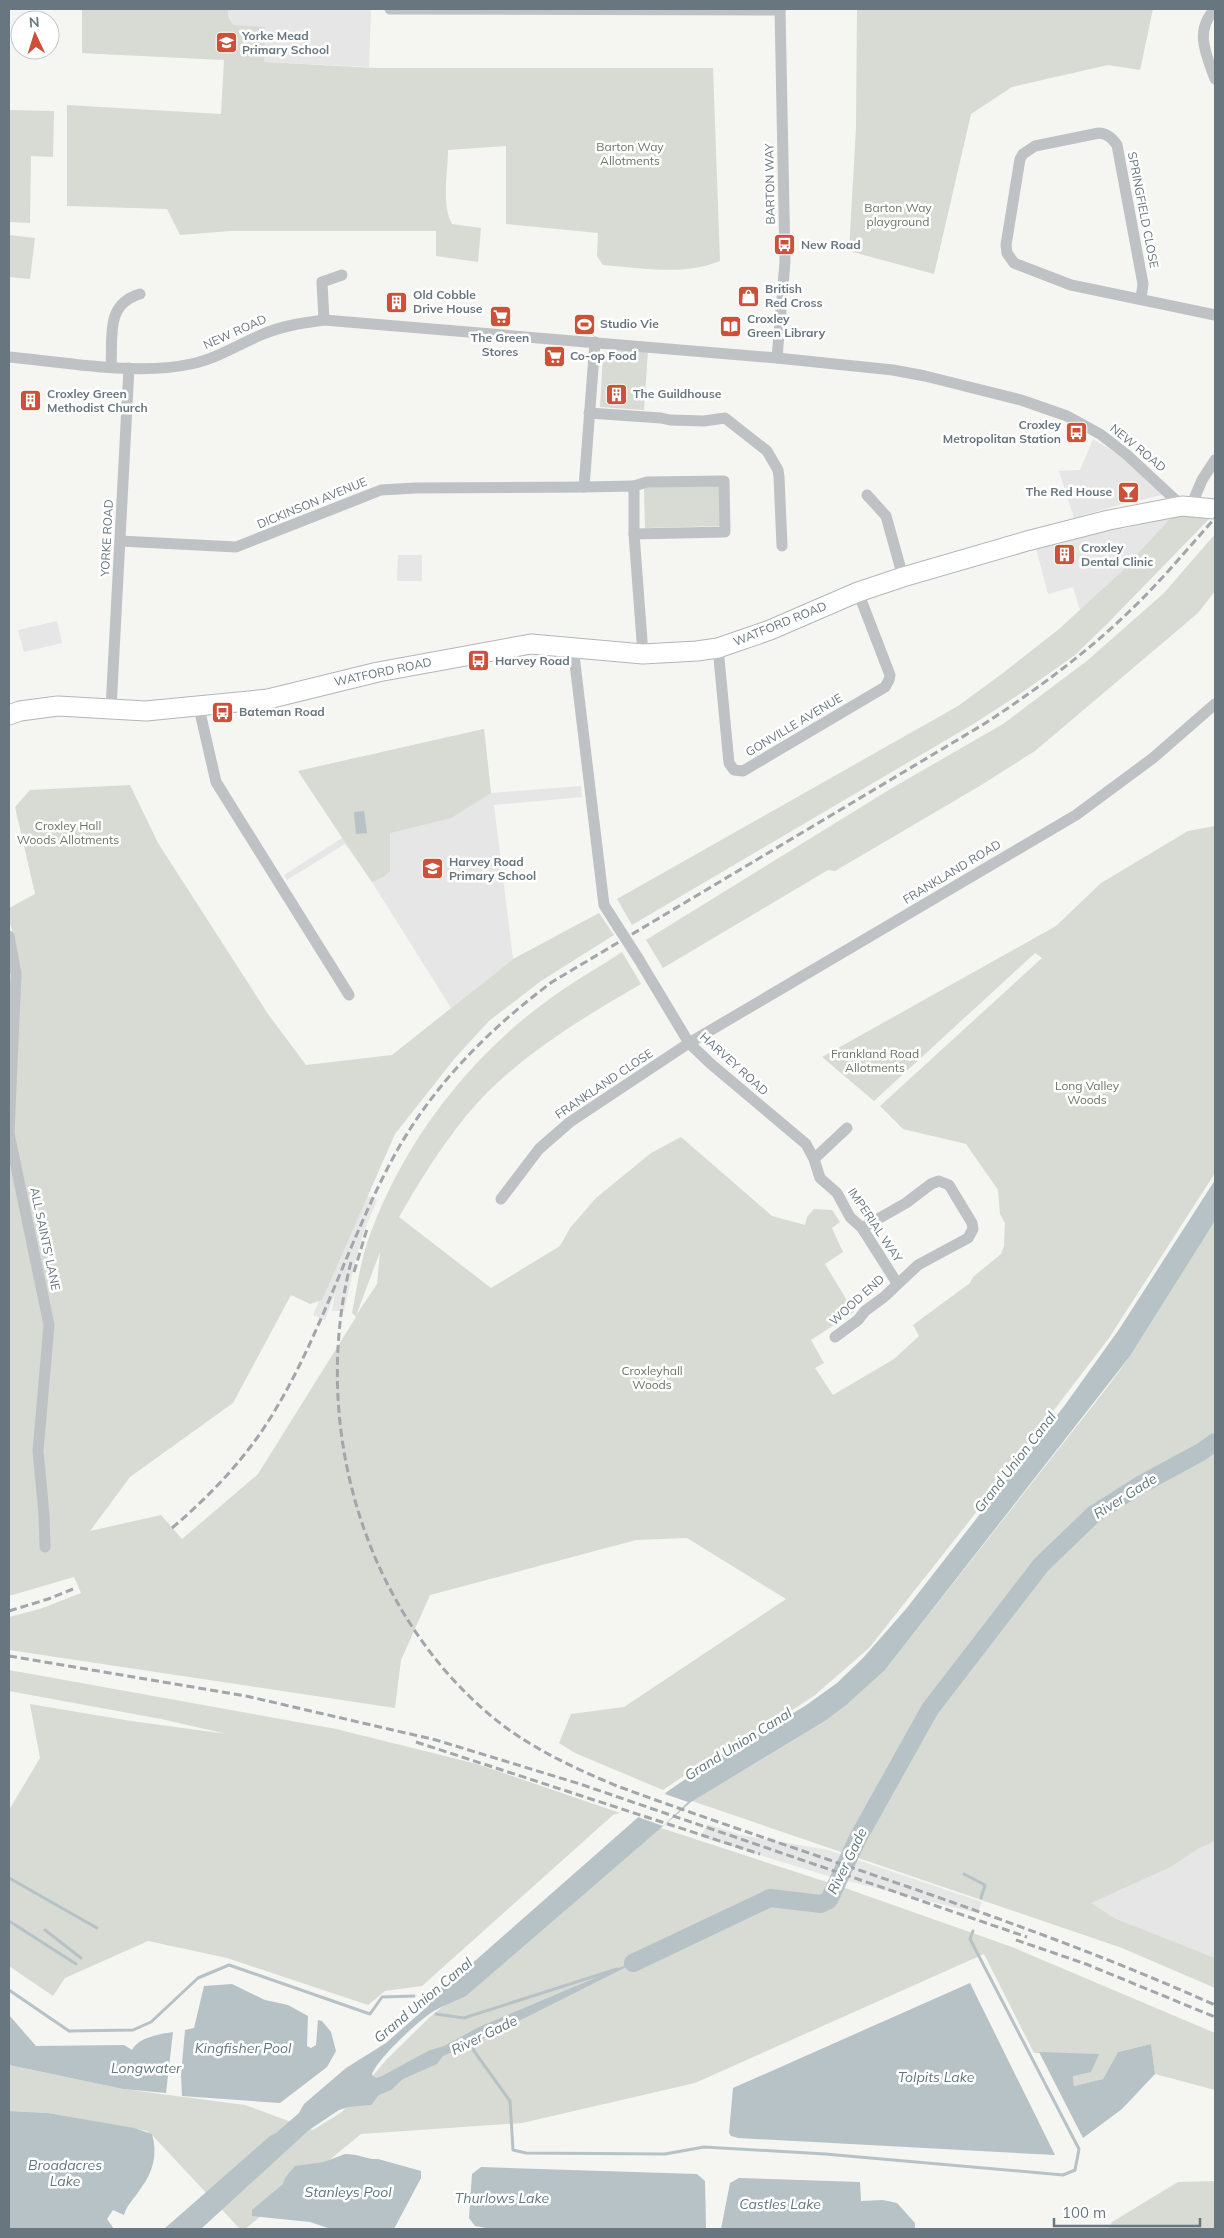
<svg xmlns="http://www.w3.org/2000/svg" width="1224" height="2238" viewBox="0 0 1224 2238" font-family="Mulish,sans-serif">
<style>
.built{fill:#e5e6e5}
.green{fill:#d7dbd3;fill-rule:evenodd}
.water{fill:#b6c2c5}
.pier{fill:#f5f5f2}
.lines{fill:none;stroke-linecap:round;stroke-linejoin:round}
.stream{stroke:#b6c2c5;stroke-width:3}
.river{stroke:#b6c2c5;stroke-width:18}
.primary-casing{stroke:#b2b6b9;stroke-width:21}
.street{stroke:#bec2c5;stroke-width:11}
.primary{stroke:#fff;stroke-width:19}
.rail{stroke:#a0a6aa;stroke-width:3;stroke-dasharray:8 4;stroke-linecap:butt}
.street-bridge{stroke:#bec2c5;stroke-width:11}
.labels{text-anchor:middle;stroke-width:5;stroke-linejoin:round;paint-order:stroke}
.poi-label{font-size:12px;font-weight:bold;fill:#67767f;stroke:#fff;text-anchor:start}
.park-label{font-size:12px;fill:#6a7765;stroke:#fff}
.street-label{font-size:12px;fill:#67767f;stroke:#fff}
.water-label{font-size:14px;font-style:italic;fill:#63777c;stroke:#fff}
</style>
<rect width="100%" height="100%" fill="#f5f5f2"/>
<g class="built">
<path d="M 82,9 L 371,9 L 369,67 L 82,53 Z"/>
<path d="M 1093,439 L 1119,455 L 1162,495 L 1122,504 L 1074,518 L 1059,471 L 1080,470 Z"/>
<path d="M 1169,516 L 1170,519 L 1165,526 L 1121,572 L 1080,610 L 1073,587 L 1048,594 L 1036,548 L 1122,526 L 1123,529 Z"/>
<path d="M 398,555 L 422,555 L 422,581 L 397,581 Z"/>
<path d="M 57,621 L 62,643 L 24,652 L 18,630 Z"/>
<path d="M 484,729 L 491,793 L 581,786 L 582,797 L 494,805 L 513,959 L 451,1008 L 372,882 L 345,844 L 287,880 L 284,875 L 342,838 L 298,771 Z"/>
<path d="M 365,1195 L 377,1200 L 364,1231 L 356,1258 L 344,1311 L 332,1311 L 335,1293 L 325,1320 L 313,1315 Z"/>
<path d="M 707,1824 L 741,1835 L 828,1850 L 982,1902 L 977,1913 L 828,1876 L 701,1837 Z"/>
<path d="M 1215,1841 L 1215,1958 L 1114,1918 L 1090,1903 L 1171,1867 L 1198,1849 Z"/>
</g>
<g class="green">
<path d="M 82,9 L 228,9 L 228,17 L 233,25 L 265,27 L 264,62 L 375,68 L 713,68 L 720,261 C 683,276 642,268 603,265 L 597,256 L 598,233 L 506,224 L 506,146 L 448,150 C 448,172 441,204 452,224 L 481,228 L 478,262 L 436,256 L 436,231 L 230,231 L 180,235 L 167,209 L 67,206 L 67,105 L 221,114 L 224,60 L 82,53 Z"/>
<path d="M 857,9 L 1153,9 L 1140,70 L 1108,65 L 1012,87 L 971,114 L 934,274 L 849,251 L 856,128 Z"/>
<path d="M 9,110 L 54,111 L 53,157 L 31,156 L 30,223 L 9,222 Z"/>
<path d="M 9,235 L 35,238 L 30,279 L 9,277 Z"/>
<path d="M 611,348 L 648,350 L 644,410 L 600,407 L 603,355 Z"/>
<path d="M 719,485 L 720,526 L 645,528 L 644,487 Z"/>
<path d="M 1183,513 L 1211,517 L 1106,625 L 1075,655 L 1027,689 L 975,723 L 632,925 L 617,899 L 958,706 L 1003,673 L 1059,629 L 1121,572 L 1170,519 Z"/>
<path d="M 1215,534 L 1215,591 L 1198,613 L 1035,751 L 978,787 L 835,871 L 828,870 L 663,968 L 646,940 L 892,788 L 1003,724 L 1088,660 L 1164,593 Z"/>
<path d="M 484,729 L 491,793 L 451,818 L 390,833 L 390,871 L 383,877 L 372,882 L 298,771 Z"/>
<path d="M 130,785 L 158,843 L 268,1014 L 306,1065 L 392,1055 L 513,959 L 599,913 L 614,935 L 541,981 L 489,1021 L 455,1058 L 395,1134 L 322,1300 L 310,1304 L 291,1295 L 233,1403 L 130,1477 L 90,1531 L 161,1515 L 182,1539 L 258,1474 L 356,1317 L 352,1313 C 357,1287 361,1257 371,1232 C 407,1136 474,1051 558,993 C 579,978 601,966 622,952 L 641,984 C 579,1020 512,1060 466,1116 C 441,1147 419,1182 399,1217 L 491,1288 L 560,1246 L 570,1228 L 596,1198 L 651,1153 L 681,1137 L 772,1216 L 805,1225 L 807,1217 L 814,1209 L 832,1210 L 840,1222 L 832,1228 L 843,1252 L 825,1264 L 854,1312 L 811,1340 L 824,1363 L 815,1368 L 833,1395 L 894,1359 L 919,1336 L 913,1325 L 970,1283 L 973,1277 L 1001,1254 L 1004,1246 L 1005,1223 L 1000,1214 L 998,1190 L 966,1144 L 903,1129 L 880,1106 L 1042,958 L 1035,953 L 874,1101 L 822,1057 L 1056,926 L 1101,883 L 1188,831 L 1215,826 L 1215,1173 L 1109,1338 L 967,1524 L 869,1648 L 815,1695 L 785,1715 L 728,1746 L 663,1790 L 575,1753 L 559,1743 L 571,1714 L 624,1707 L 786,1599 L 687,1538 L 636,1540 L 430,1595 L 401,1660 L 395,1708 L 9,1650 L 9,1617 L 40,1609 L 81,1593 L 74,1577 L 9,1596 L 9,1168 L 19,1165 L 13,1135 L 13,933 L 9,920 L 9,908 L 35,894 L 15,807 L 30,790 ZM 380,1252 L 377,1284 L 357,1314 L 357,1313 Z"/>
<path d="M 1215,1221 L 1215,1841 L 1198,1849 L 1171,1867 L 1091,1903 L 1114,1918 L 1215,1958 L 1215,1988 L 1122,1948 L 692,1801 L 825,1721 L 885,1670 L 1109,1385 L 1130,1356 Z"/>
<path d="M 9,1670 L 336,1729 L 477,1764 L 620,1813 L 613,1815 L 422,1986 L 385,1991 L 368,2005 L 227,1958 L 148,1941 L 65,1978 L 53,1996 L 9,1966 L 9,1810 L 40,1758 L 30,1704 L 131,1721 L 227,1734 L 161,1719 L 9,1691 Z"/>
<path d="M 661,1828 L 845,1888 L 1012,1947 L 1215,2033 L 1215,2090 L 1155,2074 L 1151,2044 L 1118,2052 L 1103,2079 L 1074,2086 L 1073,2076 L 1096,2054 L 1034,2053 L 984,1954 L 695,2083 L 522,2123 L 361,2134 L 245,2229 L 240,2229 L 152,2135 L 147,2131 L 48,2113 L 9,2111 L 9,2065 L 123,2089 L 245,2105 L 313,2130 L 342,2112 L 387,2059 L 430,2017 Z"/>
<path d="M 1215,2181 L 1215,2229 L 1108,2229 L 1112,2222 L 1178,2182 Z"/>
</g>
<g class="water">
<path d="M 364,811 L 367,833 L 356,834 L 354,812 Z"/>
<path d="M 1215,1180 L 1215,1221 L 1130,1356 L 885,1670 L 846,1705 L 825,1721 L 691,1802 L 466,1996 C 456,2001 444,2005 434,2011 C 421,2018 375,2061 372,2075 L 376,2078 L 382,2076 L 430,2050 L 444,2046 L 479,2027 L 654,1953 L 487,2037 L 443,2056 L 437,2064 L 403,2079 L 391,2090 L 379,2095 L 371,2105 L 348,2107 L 339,2110 L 309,2130 L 201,2229 L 164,2229 L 270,2136 L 276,2133 L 299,2113 L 304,2104 L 346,2068 L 386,2043 L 428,2006 L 440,1987 L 451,1982 L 668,1791 L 718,1757 L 805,1706 L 837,1683 L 863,1658 L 906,1609 L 1065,1405 L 1120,1328 Z"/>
<path d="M 970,1983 L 1055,2155 L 738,2138 L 731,2136 L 729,2133 L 733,2088 Z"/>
<path d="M 232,1984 L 265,2000 L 288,2005 L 308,2016 L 307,2046 L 311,2048 L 316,2045 L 318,2020 L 322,2021 L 331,2032 L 336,2051 L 327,2067 L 280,2103 L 182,2096 L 181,2075 L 185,2030 L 194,2028 L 204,1986 Z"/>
<path d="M 9,2015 L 36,2046 L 124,2045 L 132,2050 C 139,2037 160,2034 173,2032 L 166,2093 L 123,2089 L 9,2065 Z"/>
<path d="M 1151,2044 L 1155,2074 L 1122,2109 L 1083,2138 L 1039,2052 L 1099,2054 L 1091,2072 L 1073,2076 L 1074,2086 L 1103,2079 L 1118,2052 Z"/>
<path d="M 9,2111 L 48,2113 L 134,2128 L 152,2134 C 158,2154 153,2172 141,2188 C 135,2198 127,2204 124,2215 L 113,2210 L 107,2219 L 114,2229 L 9,2229 Z"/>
<path d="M 345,2154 C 359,2154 368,2160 378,2159 L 421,2171 L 421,2178 L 394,2229 L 331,2229 L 310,2222 L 252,2216 L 252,2210 L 283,2184 L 285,2178 L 295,2166 L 324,2162 Z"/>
<path d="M 481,2167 L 697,2174 L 705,2181 L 706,2229 L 492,2229 L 475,2226 L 469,2218 L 472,2174 Z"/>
<path d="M 739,2178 L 860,2182 L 861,2201 L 883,2200 L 897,2203 L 915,2223 L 915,2229 L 721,2229 L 730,2183 Z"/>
</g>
<path class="pier" d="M 662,1793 L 688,1802 L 663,1826 L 635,1816 Z"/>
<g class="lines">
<g class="stream">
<path d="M 964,1874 L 985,1885 L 981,1898"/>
<path d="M 9,1878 L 97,1928"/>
<path d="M 9,1921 L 76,1964"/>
<path d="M 45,1930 L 81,1958"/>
<path d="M 9,1990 L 69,2031 L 133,2030 L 151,2022 L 198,1978 L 229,1965 L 370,2014 L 382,1997 L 414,1996"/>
<path d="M 436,2014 L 464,2018 L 617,1969"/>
<path d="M 471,2042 L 474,2051 L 510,2101 L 513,2150 L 526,2153 L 665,2154 L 704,2147 L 825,2154 L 1063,2175 L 1075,2170 L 1079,2149 L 970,1939 L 973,1931"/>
</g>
<path class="river" d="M 633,1963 L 770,1898 L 821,1904 L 829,1900 L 858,1838 L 930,1709 L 1041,1565 L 1094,1514 L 1140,1485 L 1201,1452 L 1215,1442"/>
<defs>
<path id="primary" d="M 9,715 L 20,711 L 58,706 L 146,711 L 268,699 L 378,672 L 531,644 L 643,654 L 697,651 L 718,648 L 770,630 L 858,592 L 903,577 L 1027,541 L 1109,520 L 1182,506 L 1215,509"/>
</defs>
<use href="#primary" class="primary-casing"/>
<g class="street">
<path d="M 390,9 L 780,10"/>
<path d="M 1215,9 C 1194,31 1206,54 1215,79"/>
<path d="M 1141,298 L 1143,284 L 1117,145 C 1112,138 1108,134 1099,133 L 1035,146 L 1023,154 L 1020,159 L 1006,245 L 1007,253 L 1014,263 L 1071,285 L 1215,315"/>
<path d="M 324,320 L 322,282 L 342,275"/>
<path d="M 595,342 L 584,487 L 634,486 L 634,534 L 643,654"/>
<path d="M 9,357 C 65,362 136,376 191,364 C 216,359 237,345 261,335 C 281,326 302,323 324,320 L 777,358 L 893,370 L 925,376 L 1021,400 L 1067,416 L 1100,434 L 1126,454 L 1182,506"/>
<path d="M 777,358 L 785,262 L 780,9"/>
<path d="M 111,366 C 113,337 105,304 140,294"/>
<path d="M 589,413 L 661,418 L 670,420 L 704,421 L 725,418 L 767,451 L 778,470 L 779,477 L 782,546"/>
<path d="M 867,495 L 886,516 L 903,577"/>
<path d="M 1191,506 L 1202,480 L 1215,460"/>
<path d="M 634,534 L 725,532 L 724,481 L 647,482 L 634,486"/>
<path d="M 120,541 L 236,547 L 381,490 L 415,488 L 584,487"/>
<path d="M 573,647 L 604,905 L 618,927"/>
<path d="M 718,648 L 729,763 L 734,770 L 743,771 L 885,687 L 889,680 L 890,675 L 858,592"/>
<path d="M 199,708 L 216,782 L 349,995"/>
<path d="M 111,709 L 129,368"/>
<path d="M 9,936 L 16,974 L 9,1133 L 49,1325 L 38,1451 L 44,1514 L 45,1547"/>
<path d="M 638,958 L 689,1043 L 711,1064 L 806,1144 L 814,1159 L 847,1128"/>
<path d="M 814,1159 L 820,1178 L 837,1193 L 850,1217 L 862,1228 L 897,1283"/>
<path d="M 501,1199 L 539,1149 L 570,1122 L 689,1043 L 1076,815 L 1153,758 L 1215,704"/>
<path d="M 835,1337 L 858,1320 L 865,1311 L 884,1297 L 918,1265 L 968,1238 L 973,1229 L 972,1223 L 949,1185 L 939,1181 L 931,1184 L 906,1203 L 862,1228"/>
</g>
<use href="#primary" class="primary"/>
<g class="rail">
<path d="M 351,1262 C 311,1419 360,1600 483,1709 C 522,1744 569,1766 617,1786 C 816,1859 1021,1918 1215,2005"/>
<path d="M 354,1272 L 367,1229"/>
<path d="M 172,1528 C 212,1494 247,1457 274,1412 C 323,1331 349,1239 394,1156 C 433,1085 488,1030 552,982 L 984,724 C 1039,688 1092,649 1139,602 C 1166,575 1190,546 1215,518"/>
<path d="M 9,1611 L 48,1599 L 73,1589"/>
<path d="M 9,1656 L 246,1696 L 436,1740 L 580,1784 L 1027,1937"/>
<path d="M 416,1742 L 760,1854"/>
<path d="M 1016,1940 L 1086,1964 L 1215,2017"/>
</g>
<path class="street-bridge" d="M 618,927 L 638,958"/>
</g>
<defs>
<symbol id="school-square" viewBox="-11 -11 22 22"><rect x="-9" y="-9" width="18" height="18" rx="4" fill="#ce5039" stroke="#fff"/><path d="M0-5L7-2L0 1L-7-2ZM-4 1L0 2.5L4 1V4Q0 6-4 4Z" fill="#fff"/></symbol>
<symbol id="bus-square" viewBox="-11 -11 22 22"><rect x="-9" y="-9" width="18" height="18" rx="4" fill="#ce5039" stroke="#fff"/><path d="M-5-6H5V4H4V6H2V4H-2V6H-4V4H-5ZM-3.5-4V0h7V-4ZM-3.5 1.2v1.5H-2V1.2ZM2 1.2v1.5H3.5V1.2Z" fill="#fff"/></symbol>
<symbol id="shop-square" viewBox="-11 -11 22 22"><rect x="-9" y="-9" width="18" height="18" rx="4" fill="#ce5039" stroke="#fff"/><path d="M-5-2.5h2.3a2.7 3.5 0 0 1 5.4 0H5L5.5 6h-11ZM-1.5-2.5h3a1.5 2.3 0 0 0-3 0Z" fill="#fff"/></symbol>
<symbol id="building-square" viewBox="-11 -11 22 22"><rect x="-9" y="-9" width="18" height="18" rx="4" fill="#ce5039" stroke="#fff"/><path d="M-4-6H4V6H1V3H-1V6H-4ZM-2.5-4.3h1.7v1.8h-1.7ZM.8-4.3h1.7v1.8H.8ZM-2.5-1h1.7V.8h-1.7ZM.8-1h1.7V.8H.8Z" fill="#fff"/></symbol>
<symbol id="supermarket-square" viewBox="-11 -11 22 22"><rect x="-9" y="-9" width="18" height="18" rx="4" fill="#ce5039" stroke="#fff"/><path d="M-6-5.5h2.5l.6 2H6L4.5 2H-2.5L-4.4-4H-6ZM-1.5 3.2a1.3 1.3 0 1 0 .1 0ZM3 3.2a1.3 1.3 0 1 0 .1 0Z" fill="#fff"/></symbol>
<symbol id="stadium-square" viewBox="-11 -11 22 22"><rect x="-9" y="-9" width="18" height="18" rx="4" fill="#ce5039" stroke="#fff"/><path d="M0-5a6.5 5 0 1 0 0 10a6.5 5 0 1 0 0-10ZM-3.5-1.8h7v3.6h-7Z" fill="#fff"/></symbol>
<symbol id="library-square" viewBox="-11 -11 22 22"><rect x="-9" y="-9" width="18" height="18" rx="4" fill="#ce5039" stroke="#fff"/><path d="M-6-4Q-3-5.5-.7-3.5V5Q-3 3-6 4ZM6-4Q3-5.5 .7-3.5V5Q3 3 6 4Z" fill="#fff"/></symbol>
<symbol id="bar-square" viewBox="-11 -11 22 22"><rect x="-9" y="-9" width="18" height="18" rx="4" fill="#ce5039" stroke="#fff"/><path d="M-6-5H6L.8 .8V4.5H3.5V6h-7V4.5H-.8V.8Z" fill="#fff"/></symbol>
</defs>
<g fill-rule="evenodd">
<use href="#school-square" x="214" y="30" width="25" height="25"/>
<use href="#bus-square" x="772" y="232" width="25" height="25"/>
<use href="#shop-square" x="736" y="284" width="25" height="25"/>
<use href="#building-square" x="384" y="290" width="25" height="25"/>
<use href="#supermarket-square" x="488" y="304" width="25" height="25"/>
<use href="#stadium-square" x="572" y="312" width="25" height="25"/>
<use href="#library-square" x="718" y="314" width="25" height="25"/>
<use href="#supermarket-square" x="542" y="344" width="25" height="25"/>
<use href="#building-square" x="604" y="382" width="25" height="25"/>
<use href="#building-square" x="18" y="388" width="25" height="25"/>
<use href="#bus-square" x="1064" y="420" width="25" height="25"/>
<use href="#bar-square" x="1116" y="480" width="25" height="25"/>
<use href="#building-square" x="1052" y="542" width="25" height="25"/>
<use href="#bus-square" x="466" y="648" width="25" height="25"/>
<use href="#bus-square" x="210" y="700" width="25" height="25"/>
<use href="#school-square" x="420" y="856" width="25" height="25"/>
</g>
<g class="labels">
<g class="poi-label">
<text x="242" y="40">Yorke Mead<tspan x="242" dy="14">Primary School</tspan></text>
<text x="801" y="249">New Road</text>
<text x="765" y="293">British<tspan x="765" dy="14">Red Cross</tspan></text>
<text x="413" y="299">Old Cobble<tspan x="413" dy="14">Drive House</tspan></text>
<text x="747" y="323">Croxley<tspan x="747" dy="14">Green Library</tspan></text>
<text x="600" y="328">Studio Vie</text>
<text x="500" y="342" text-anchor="middle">The Green<tspan x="500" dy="14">Stores</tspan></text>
<text x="570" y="360">Co-op Food</text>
<text x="47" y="398">Croxley Green<tspan x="47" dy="14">Methodist Church</tspan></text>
<text x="633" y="398">The Guildhouse</text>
<text x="1061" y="429" text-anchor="end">Croxley<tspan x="1061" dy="14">Metropolitan Station</tspan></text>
<text x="1112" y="496" text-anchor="end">The Red House</text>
<text x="1081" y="552">Croxley<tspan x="1081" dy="14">Dental Clinic</tspan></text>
<text x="495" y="665">Harvey Road</text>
<text x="239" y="716">Bateman Road</text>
<text x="449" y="866">Harvey Road<tspan x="449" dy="14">Primary School</tspan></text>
</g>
<g class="park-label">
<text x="630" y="151">Barton Way<tspan x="630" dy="14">Allotments</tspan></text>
<text x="898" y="212">Barton Way<tspan x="898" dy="14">playground</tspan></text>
<text x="68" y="830">Croxley Hall<tspan x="68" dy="14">Woods Allotments</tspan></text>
<text x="875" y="1058">Frankland Road<tspan x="875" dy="14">Allotments</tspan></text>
<text x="1087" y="1090">Long Valley<tspan x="1087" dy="14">Woods</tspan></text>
<text x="652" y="1375">Croxleyhall<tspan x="652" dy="14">Woods</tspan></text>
</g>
<g class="street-label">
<text transform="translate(770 184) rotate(-91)" y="4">BARTON WAY</text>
<text transform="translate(1143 210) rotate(79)" y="4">SPRINGFIELD CLOSE</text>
<text transform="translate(235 332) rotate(-24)" y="4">NEW ROAD</text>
<text transform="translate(1138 448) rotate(39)" y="4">NEW ROAD</text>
<text transform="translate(312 503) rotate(-22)" y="4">DICKINSON AVENUE</text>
<text transform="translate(107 538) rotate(-87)" y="4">YORKE ROAD</text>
<text transform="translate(780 624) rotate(-22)" y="4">WATFORD ROAD</text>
<text transform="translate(383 672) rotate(-12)" y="4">WATFORD ROAD</text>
<text transform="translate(794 725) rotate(-31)" y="4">GONVILLE AVENUE</text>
<text transform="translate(952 872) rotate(-31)" y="4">FRANKLAND ROAD</text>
<text transform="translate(734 1064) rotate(42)" y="4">HARVEY ROAD</text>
<text transform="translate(604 1084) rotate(-34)" y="4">FRANKLAND CLOSE</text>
<text transform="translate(875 1225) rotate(56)" y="4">IMPERIAL WAY</text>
<text transform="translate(45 1239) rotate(78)" y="4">ALL SAINTS' LANE</text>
<text transform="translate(857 1300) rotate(-42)" y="4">WOOD END</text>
</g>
<g class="water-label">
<text transform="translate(1015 1462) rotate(-52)" y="5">Grand Union Canal</text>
<text transform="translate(1125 1496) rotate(-32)" y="5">River Gade</text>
<text transform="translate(738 1744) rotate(-32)" y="5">Grand Union Canal</text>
<text transform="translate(847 1861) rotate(-64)" y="5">River Gade</text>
<text transform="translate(423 2000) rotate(-40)" y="5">Grand Union Canal</text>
<text transform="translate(484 2035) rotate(-26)" y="5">River Gade</text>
<text x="243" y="2053">Kingfisher Pool</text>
<text x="146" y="2073">Longwater</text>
<text x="936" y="2082">Tolpits Lake</text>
<text x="65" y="2170">Broadacres<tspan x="65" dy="16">Lake</tspan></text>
<text x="348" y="2197">Stanleys Pool</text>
<text x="502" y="2203">Thurlows Lake</text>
<text x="780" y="2209">Castles Lake</text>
</g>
</g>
<rect width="1224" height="2238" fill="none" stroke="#67767f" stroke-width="20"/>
<g transform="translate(35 35) rotate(356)"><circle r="24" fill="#ffffff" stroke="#c2c8cc"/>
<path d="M0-4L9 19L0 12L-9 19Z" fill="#ce5039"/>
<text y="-8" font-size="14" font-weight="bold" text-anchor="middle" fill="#67767f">N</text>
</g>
<path d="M1054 2218v8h146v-8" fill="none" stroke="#67767f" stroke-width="2.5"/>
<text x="1062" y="2218" font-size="15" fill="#67767f" stroke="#ffffff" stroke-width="4" paint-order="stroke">100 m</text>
</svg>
